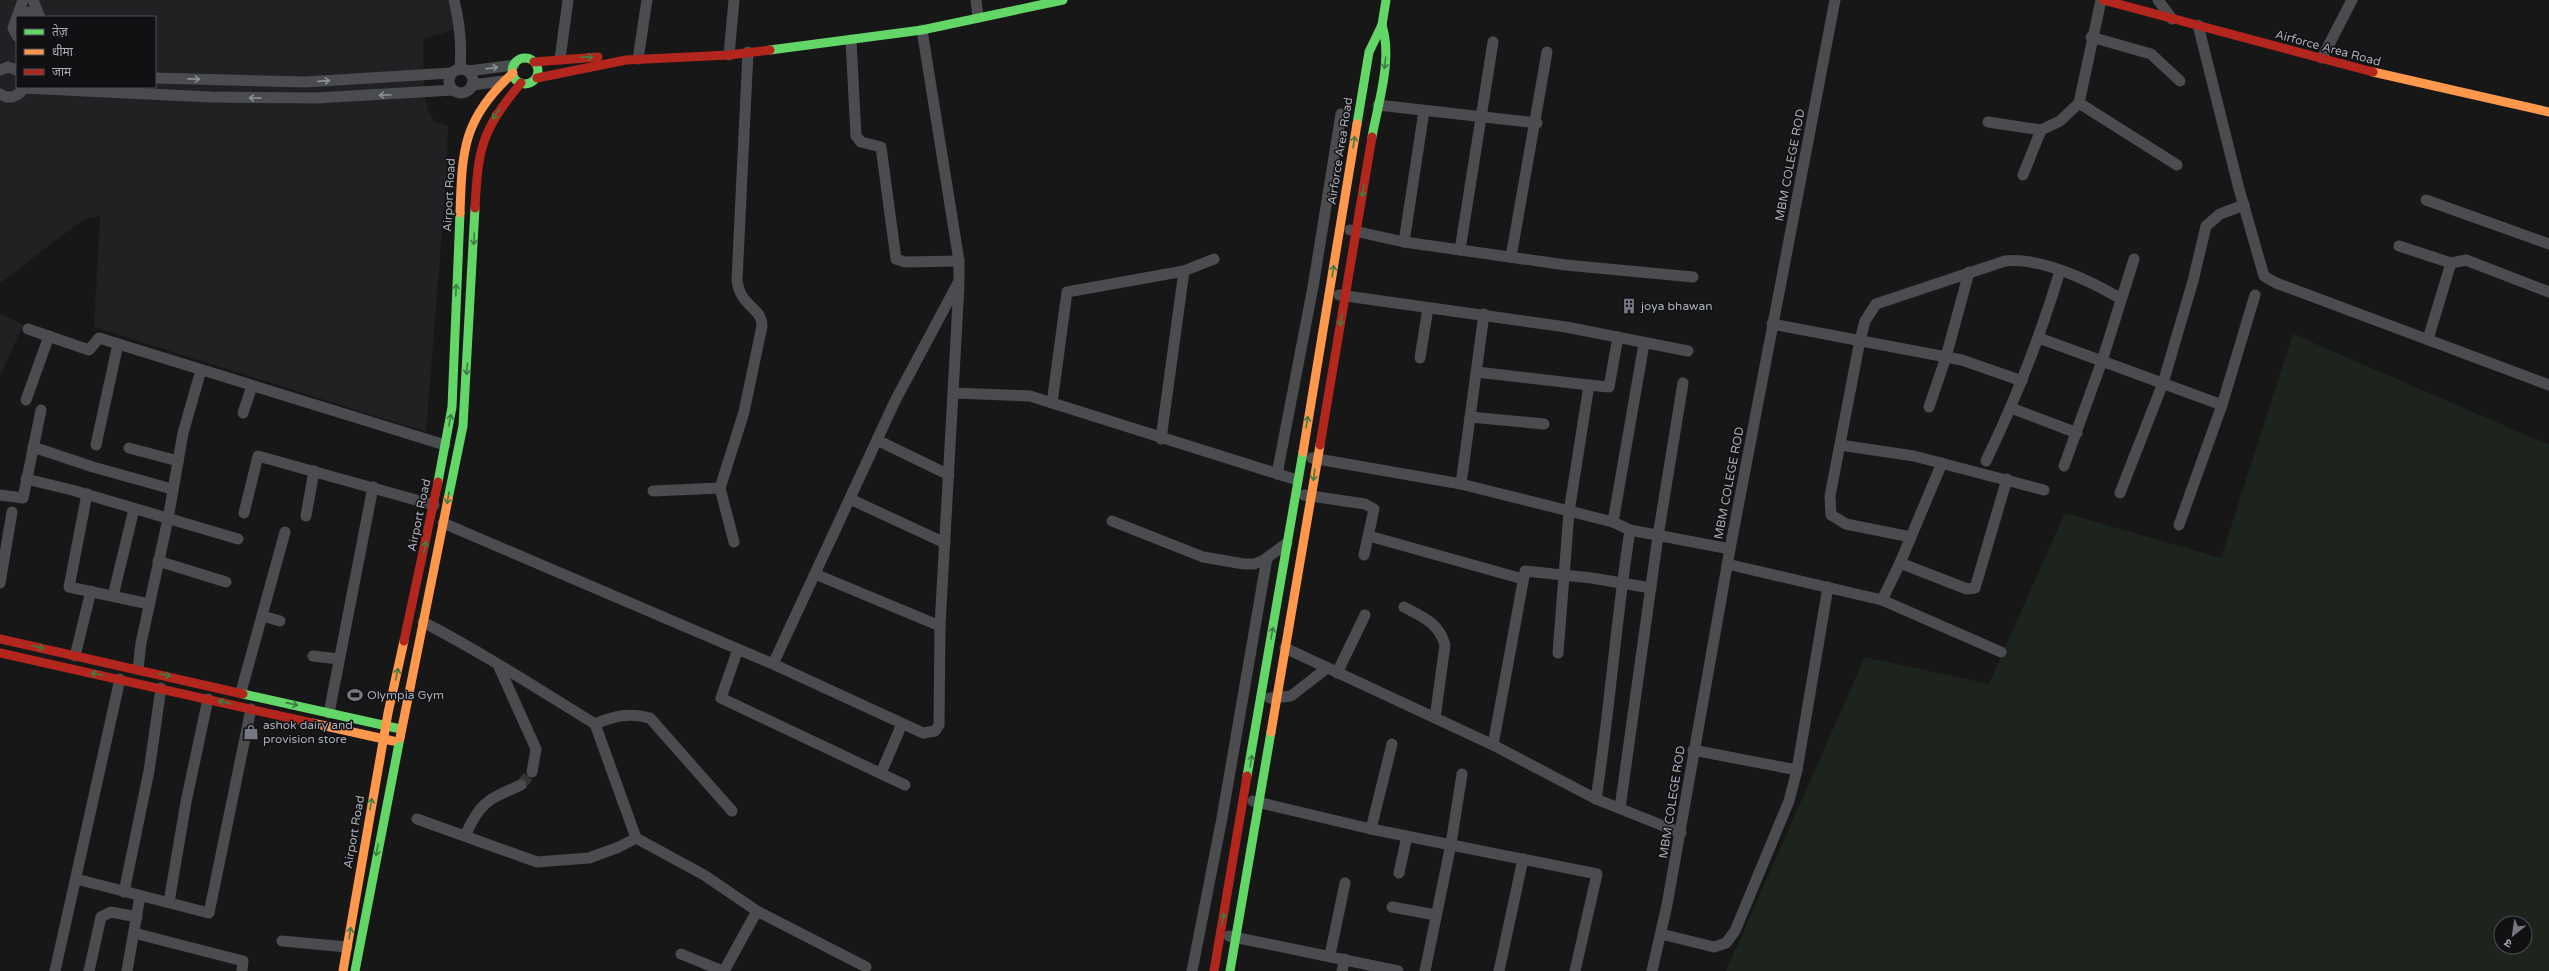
<svg xmlns="http://www.w3.org/2000/svg" width="2549" height="971" viewBox="0 0 2549 971" font-family="'Varela Round','Noto Sans Devanagari',sans-serif">
<style>
.built{fill:#212123;fill-rule:evenodd}
.green{fill:#1d241e;fill-rule:evenodd}
.lines{fill:none;stroke-linecap:round;stroke-linejoin:round}
.street-tunnel{stroke:#343537;stroke-width:11;stroke-dasharray:11 5.5;stroke-linecap:butt}
.street{stroke:#4b4c50;stroke-width:11}
.fast{stroke:#63d668;stroke-width:9}
.slow{stroke:#ff974d;stroke-width:9}
.jam{stroke:#b3261e;stroke-width:9}
.oneway{stroke:#3e7d42}
.oneway2{stroke:#8c9099}
.labels{text-anchor:middle;stroke-width:3;stroke-linejoin:round;paint-order:stroke}
.street-label{font-size:12px;fill:#a8adb8;stroke:#111113}
.poi-label{font-size:12px;fill:#a8adb8;stroke:#111113;text-anchor:start}
</style>
<rect width="100%" height="100%" fill="#171717"/>
<g class="built">
<path d="M 0,0 L 448,0 L 456,29 L 423,39 L 424,92 L 428,111 L 434,121 L 448,126 L 447,170 L 426,432 L 94,327 L 100,216 L 84,219 L 0,283 ZM 17,17 L 155,17 L 155,87 L 17,87 Z"/>
<path d="M 0,313 L 23,325 L 0,376 Z"/>
</g>
<path class="green" d="M 2293,334 L 2549,445 L 2549,971 L 1726,971 L 1865,657 L 1989,684 L 2065,513 L 2221,558 ZM 2501,923 L 2525,923 L 2525,947 L 2501,947 Z"/>
<g class="lines">
<path class="street-tunnel" d="M 521,785 L 532,772"/>
<g class="street">
<path d="M 33,0 L 39,15"/>
<path d="M 454,0 C 460,24 462,44 460,69"/>
<path d="M 976,0 L 978,17"/>
<path d="M 2158,0 L 2172,19"/>
<path d="M 17,17 L 23,0"/>
<path d="M 2198,25 L 2239,189 L 2264,276 L 2276,283 L 2549,385"/>
<path d="M 17,36 L 13,28 L 17,17 L 27,12 L 40,17"/>
<path d="M 2091,37 L 2151,54 L 2180,81"/>
<path d="M 851,40 L 856,136 L 861,142 L 881,147 L 896,259 L 905,262 L 959,261"/>
<path d="M 729,55 L 734,0"/>
<path d="M 2322,58 L 2352,0"/>
<path d="M 560,59 L 568,0"/>
<path d="M 638,59 L 647,0"/>
<circle cx="461" cy="81" r="12"/>
<path d="M 0,70 L 8,67 L 17,70"/>
<path d="M 469,71 L 514,65"/>
<path d="M 155,78 L 305,82 L 451,73"/>
<path d="M 472,85 L 503,81"/>
<path d="M 23,88 L 211,97 L 317,98 L 453,90"/>
<path d="M 0,94 C 9,100 19,97 24,87"/>
<path d="M 2079,103 L 2177,165"/>
<path d="M 1378,105 L 1537,123"/>
<path d="M 1988,122 L 2041,130 L 2060,121 L 2079,103 L 2101,0"/>
<path d="M 2023,175 L 2041,130"/>
<path d="M 2426,200 L 2549,244"/>
<path d="M 1350,230 L 1404,242 L 1566,265 L 1693,277"/>
<path d="M 1404,242 L 1424,111"/>
<path d="M 2399,246 L 2451,263"/>
<path d="M 1460,250 L 1493,42"/>
<path d="M 1511,257 L 1547,52"/>
<path d="M 1339,295 L 1566,327 L 1688,351"/>
<path d="M 1772,324 L 1962,360 L 2022,381"/>
<path d="M 28,329 L 89,350 L 99,338 L 445,445"/>
<path d="M 2039,338 L 2222,405"/>
<path d="M 2428,339 L 2451,263 L 2466,260 L 2549,292"/>
<path d="M 1420,358 L 1428,308"/>
<path d="M 1477,372 L 1589,385 L 1569,512 L 1558,653"/>
<path d="M 1589,385 L 1609,387 L 1618,337"/>
<path d="M 954,393 L 1030,396 L 1297,480"/>
<path d="M 26,400 L 49,336"/>
<path d="M 1052,403 L 1067,292 L 1184,271 L 1214,259"/>
<path d="M 1929,407 L 1946,357 L 1969,272"/>
<path d="M 2011,408 L 2077,433"/>
<path d="M 243,413 L 252,386"/>
<path d="M 1470,417 L 1544,424"/>
<path d="M 1161,439 L 1184,271"/>
<path d="M 877,440 L 949,475"/>
<path d="M 96,445 L 118,344"/>
<path d="M 1840,445 L 1914,456 L 2044,490"/>
<path d="M 33,447 L 93,467 L 172,489"/>
<path d="M 129,448 L 178,461"/>
<path d="M 1312,458 L 1461,484 L 1613,522 L 1630,530 L 1730,549"/>
<path d="M 1986,461 C 2016,399 2040,337 2060,271"/>
<path d="M 2064,466 L 2102,361 L 2134,259"/>
<path d="M 1277,474 L 1313,287 L 1341,114"/>
<path d="M 26,479 L 72,490 L 238,539"/>
<path d="M 1461,484 L 1484,314"/>
<path d="M 653,491 L 720,488"/>
<path d="M 2120,493 L 2163,383 L 2193,281 L 2206,226 L 2220,214 L 2244,205"/>
<path d="M 87,494 L 69,587 L 149,604"/>
<path d="M 0,495 L 23,498 L 41,410"/>
<path d="M 1304,495 L 1365,504 L 1374,509 L 1364,555"/>
<path d="M 850,499 L 945,543"/>
<path d="M 244,513 L 258,456 L 434,505"/>
<path d="M 306,516 L 314,471"/>
<path d="M 1112,521 L 1203,557 L 1244,564 L 1254,564 L 1264,560 L 1287,543"/>
<path d="M 1613,522 L 1644,344"/>
<path d="M 443,523 L 773,664 L 895,401 L 959,281 L 959,261 L 922,30"/>
<path d="M 2179,525 L 2222,405 L 2255,295"/>
<path d="M 1369,536 L 1523,579"/>
<path d="M 1911,537 L 1846,524 L 1831,515 L 1830,496 L 1860,340 L 1865,321 L 1876,304 L 2005,261 C 2041,257 2091,281 2121,299"/>
<path d="M 734,542 L 720,488 L 744,412 L 762,326 C 762,307 740,307 737,280 L 748,52"/>
<path d="M 158,561 L 226,582"/>
<path d="M 1900,563 L 1967,589 L 1975,588 L 2007,479"/>
<path d="M 1727,564 L 1882,600 L 2001,652"/>
<path d="M 815,574 L 940,626"/>
<path d="M 0,583 L 12,512"/>
<path d="M 113,596 L 134,509"/>
<path d="M 1882,600 L 1900,563 L 1942,463"/>
<path d="M 1404,607 C 1423,617 1439,623 1445,645 L 1435,718"/>
<path d="M 263,616 L 280,621"/>
<path d="M 423,622 C 483,653 538,689 595,724 C 614,716 629,712 650,718 L 732,811"/>
<path d="M 1285,648 L 1493,745 L 1596,799 L 1681,833"/>
<path d="M 738,649 L 721,698 L 905,785"/>
<path d="M 75,656 L 91,591"/>
<path d="M 313,656 L 339,659"/>
<path d="M 773,664 L 923,733 L 935,731 L 939,725 L 940,626 L 959,285"/>
<path d="M 499,667 L 536,749 L 532,772"/>
<path d="M 138,669 L 141,643 L 168,519 L 183,433 L 201,370"/>
<path d="M 1337,673 L 1365,615"/>
<path d="M 241,692 L 285,532"/>
<path d="M 1270,698 L 1291,696 L 1327,668"/>
<path d="M 329,713 L 373,487"/>
<path d="M 595,724 L 636,838"/>
<path d="M 1493,745 L 1525,571 L 1592,578 L 1651,588"/>
<path d="M 1693,750 L 1797,770"/>
<path d="M 881,773 L 902,724"/>
<path d="M 1596,799 C 1610,709 1616,619 1630,530"/>
<path d="M 1253,801 L 1371,829 L 1597,874 L 1575,971"/>
<path d="M 1620,808 L 1658,536 L 1683,383"/>
<path d="M 417,819 L 537,862 L 589,858 L 619,847 L 636,838 L 704,875 L 757,911 L 866,967"/>
<path d="M 1371,829 L 1392,744"/>
<path d="M 465,836 C 480,802 487,800 521,785"/>
<path d="M 1399,873 L 1407,836"/>
<path d="M 76,879 L 209,913 L 251,709"/>
<path d="M 124,892 L 149,771 L 161,688"/>
<path d="M 169,902 L 186,802 L 208,699"/>
<path d="M 1392,907 L 1436,915"/>
<path d="M 134,933 L 243,961 L 242,971"/>
<path d="M 1661,934 L 1714,947 L 1726,943 L 1735,931 L 1789,801 L 1797,770 L 1828,587"/>
<path d="M 1229,936 L 1398,971"/>
<path d="M 282,941 L 347,947"/>
<path d="M 681,954 L 723,971"/>
<path d="M 1330,955 L 1345,883"/>
<path d="M 55,971 L 120,679"/>
<path d="M 89,971 L 101,917 L 111,912 L 137,917"/>
<path d="M 127,971 L 140,896"/>
<path d="M 724,971 L 757,911"/>
<path d="M 1192,971 L 1222,818 L 1267,558"/>
<path d="M 1342,971 L 1345,959"/>
<path d="M 1425,971 L 1451,844 L 1462,774"/>
<path d="M 1499,971 L 1523,859"/>
<path d="M 1652,971 L 1667,905 L 1730,549 L 1835,0"/>
</g>
<g class="fast">
<path d="M 770,50 L 922,30 L 1063,0"/>
<circle cx="525" cy="71" r="13"/>
<path d="M 1357,124 L 1369,52 L 1382,25 L 1386,0"/>
<path d="M 1372,137 C 1378,103 1393,59 1382,25"/>
<path d="M 438,482 L 452,407 L 460,213"/>
<path d="M 448,499 L 463,426 L 475,208"/>
<path d="M 243,694 L 396,728"/>
<path d="M 1247,776 L 1303,452"/>
<path d="M 355,971 L 400,738"/>
<path d="M 1230,971 L 1271,732"/>
</g>
<g class="slow">
<path d="M 2373,72 L 2549,112"/>
<path d="M 460,213 C 462,150 463,118 513,73"/>
<path d="M 1303,452 L 1357,124"/>
<path d="M 312,723 L 393,741"/>
<path d="M 1271,732 L 1320,445"/>
<path d="M 400,738 L 448,499"/>
<path d="M 343,971 L 388,713 L 404,641"/>
</g>
<g class="jam">
<path d="M 2103,0 L 2373,72"/>
<path d="M 534,62 L 598,57"/>
<path d="M 537,78 L 626,60 L 729,55 L 770,50"/>
<path d="M 475,208 C 478,147 482,130 521,83"/>
<path d="M 1320,445 L 1372,137"/>
<path d="M 0,639 L 243,694"/>
<path d="M 404,641 L 438,482"/>
<path d="M 0,653 L 312,723"/>
<path d="M 1214,971 L 1247,776"/>
</g>
</g>
<defs><path id="oneway-shaft" d="M-6 0H5M1.5-3L5.5 0L1.5 3" fill="none" stroke-width="1.6" stroke-linecap="round" stroke-linejoin="round"/></defs>
<g class="oneway">
<use href="#oneway-shaft" transform="translate(587 57) rotate(-1)"/>
<use href="#oneway-shaft" transform="translate(1385 63) rotate(97)"/>
<use href="#oneway-shaft" transform="translate(496 114) rotate(124)"/>
<use href="#oneway-shaft" transform="translate(1354 142) rotate(-81)"/>
<use href="#oneway-shaft" transform="translate(1363 191) rotate(100)"/>
<use href="#oneway-shaft" transform="translate(474 239) rotate(92)"/>
<use href="#oneway-shaft" transform="translate(1333 271) rotate(-81)"/>
<use href="#oneway-shaft" transform="translate(456 290) rotate(-88)"/>
<use href="#oneway-shaft" transform="translate(1341 320) rotate(100)"/>
<use href="#oneway-shaft" transform="translate(467 369) rotate(94)"/>
<use href="#oneway-shaft" transform="translate(450 420) rotate(-79)"/>
<use href="#oneway-shaft" transform="translate(1307 422) rotate(-80)"/>
<use href="#oneway-shaft" transform="translate(1314 475) rotate(98)"/>
<use href="#oneway-shaft" transform="translate(448 498) rotate(101)"/>
<use href="#oneway-shaft" transform="translate(425 547) rotate(-78)"/>
<use href="#oneway-shaft" transform="translate(1272 633) rotate(-80)"/>
<use href="#oneway-shaft" transform="translate(38 647) rotate(12)"/>
<use href="#oneway-shaft" transform="translate(97 674) rotate(-168)"/>
<use href="#oneway-shaft" transform="translate(397 674) rotate(-77)"/>
<use href="#oneway-shaft" transform="translate(165 675) rotate(13)"/>
<use href="#oneway-shaft" transform="translate(224 702) rotate(-167)"/>
<use href="#oneway-shaft" transform="translate(292 704) rotate(13)"/>
<use href="#oneway-shaft" transform="translate(1251 761) rotate(-81)"/>
<use href="#oneway-shaft" transform="translate(371 804) rotate(-80)"/>
<use href="#oneway-shaft" transform="translate(377 850) rotate(101)"/>
<use href="#oneway-shaft" transform="translate(1223 919) rotate(-80)"/>
<use href="#oneway-shaft" transform="translate(350 933) rotate(-80)"/>
</g>
<g class="oneway2">
<use href="#oneway-shaft" transform="translate(492 68) rotate(-8)"/>
<use href="#oneway-shaft" transform="translate(194 79) rotate(1)"/>
<use href="#oneway-shaft" transform="translate(324 81) rotate(-4)"/>
<use href="#oneway-shaft" transform="translate(385 95) rotate(177)"/>
<use href="#oneway-shaft" transform="translate(255 98) rotate(-179)"/>
</g>
<defs>
<symbol id="building-bare" viewBox="-9 -9 18 18"><path d="M-4-6H4V6H1V3H-1V6H-4ZM-2.5-4.3h1.7v1.8h-1.7ZM.8-4.3h1.7v1.8H.8ZM-2.5-1h1.7V.8h-1.7ZM.8-1h1.7V.8H.8Z" fill="#757880" stroke="#111113" stroke-width="2.5" paint-order="stroke"/></symbol>
<symbol id="stadium-bare" viewBox="-9 -9 18 18"><path d="M0-5a6.5 5 0 1 0 0 10a6.5 5 0 1 0 0-10ZM-3.5-1.8h7v3.6h-7Z" fill="#757880" stroke="#111113" stroke-width="2.5" paint-order="stroke"/></symbol>
<symbol id="shop-bare" viewBox="-9 -9 18 18"><path d="M-5-2.5h2.3a2.7 3.5 0 0 1 5.4 0H5L5.5 6h-11ZM-1.5-2.5h3a1.5 2.3 0 0 0-3 0Z" fill="#757880" stroke="#111113" stroke-width="2.5" paint-order="stroke"/></symbol>
</defs>
<g fill-rule="evenodd">
<use href="#building-bare" x="1618" y="295" width="22" height="22"/>
<use href="#stadium-bare" x="344" y="684" width="22" height="22"/>
<use href="#shop-bare" x="240" y="721" width="22" height="22"/>
</g>
<g class="labels">
<g class="street-label">
<text transform="translate(2328 48) rotate(15)" y="4">Airforce Area Road</text>
<text transform="translate(1340 151) rotate(-81)" y="4">Airforce Area Road</text>
<text transform="translate(1790 165) rotate(-79)" y="4">MBM COLEGE ROD</text>
<text transform="translate(449 195) rotate(-87)" y="4">Airport Road</text>
<text transform="translate(1729 483) rotate(-79)" y="4">MBM COLEGE ROD</text>
<text transform="translate(419 515) rotate(-78)" y="4">Airport Road</text>
<text transform="translate(1672 802) rotate(-81)" y="4">MBM COLEGE ROD</text>
<text transform="translate(354 832) rotate(-80)" y="4">Airport Road</text>
</g>
<g class="poi-label">
<text x="1641" y="310">joya bhawan</text>
<text x="367" y="699">Olympia Gym</text>
<text x="263" y="729">ashok dairy and<tspan x="263" dy="14">provision store</tspan></text>
</g>
</g>
<rect x="16" y="16" width="140" height="72" fill="#111113" stroke="#4d4f55"/>
<rect x="24" y="29" width="20" height="6" fill="#63d668" stroke="#4d4f55"/>
<text x="52" y="36" font-size="12" fill="#a8adb8">तेज़</text>
<rect x="24" y="49" width="20" height="6" fill="#ff974d" stroke="#4d4f55"/>
<text x="52" y="56" font-size="12" fill="#a8adb8">धीमा</text>
<rect x="24" y="69" width="20" height="6" fill="#b3261e" stroke="#4d4f55"/>
<text x="52" y="76" font-size="12" fill="#a8adb8">जाम</text>
<g transform="translate(2513 935) rotate(210)"><circle r="19" fill="#111113" stroke="#4d4f55"/>
<path d="M0-3L7 15L0 10L-7 15Z" fill="#757880"/>
<text y="-6" font-size="11" font-weight="bold" text-anchor="middle" fill="#a8adb8">उ</text>
</g>
</svg>
